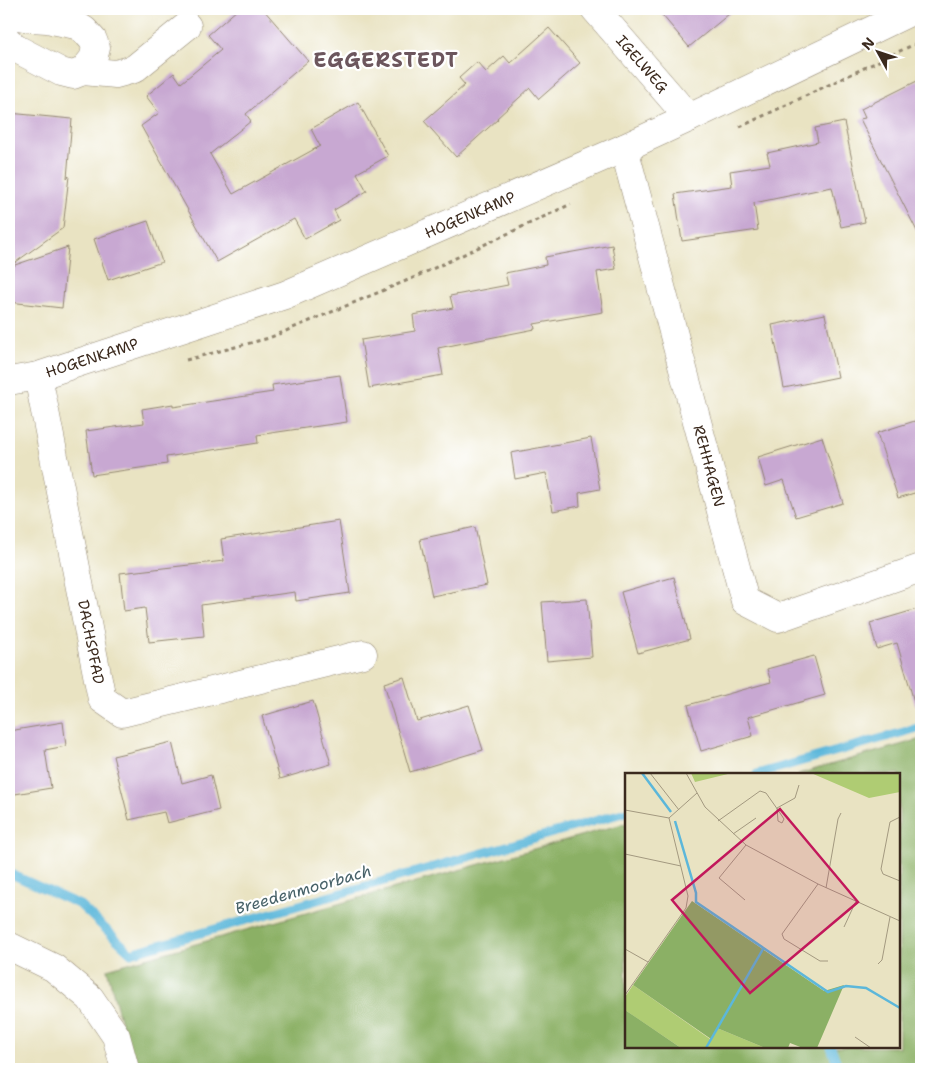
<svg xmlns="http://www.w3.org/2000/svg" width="930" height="1078" viewBox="0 0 930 1078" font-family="'Shantell Sans',sans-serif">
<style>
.forest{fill:#8bb065;stroke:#636d42}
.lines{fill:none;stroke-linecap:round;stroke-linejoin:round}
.stream{stroke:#5cb7da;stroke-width:9}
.building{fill:#c8a8d2}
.minor-casing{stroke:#928670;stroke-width:29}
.path{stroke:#928670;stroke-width:3;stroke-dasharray:4 4;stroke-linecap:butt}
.minor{stroke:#fff;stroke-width:28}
.labels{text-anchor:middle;stroke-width:4.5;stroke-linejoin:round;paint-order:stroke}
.street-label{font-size:15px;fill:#3b2a1e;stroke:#fff}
.water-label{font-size:16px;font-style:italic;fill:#486269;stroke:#fff}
.district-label{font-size:20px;font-weight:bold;letter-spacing:1px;fill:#6c565d;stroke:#fff}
.inset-river{fill:none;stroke:#5cb7da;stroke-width:2.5}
.inset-road{fill:none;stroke:#a39980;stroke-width:1}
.view{fill:#c2185b;fill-opacity:0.15;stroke:#c2185b;stroke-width:2.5}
.inset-edge{fill:none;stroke:#3b2a1e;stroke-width:2.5}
</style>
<rect width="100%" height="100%" fill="#fff"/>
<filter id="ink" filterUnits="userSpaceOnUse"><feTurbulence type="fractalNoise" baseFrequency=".02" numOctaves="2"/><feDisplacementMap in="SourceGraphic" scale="10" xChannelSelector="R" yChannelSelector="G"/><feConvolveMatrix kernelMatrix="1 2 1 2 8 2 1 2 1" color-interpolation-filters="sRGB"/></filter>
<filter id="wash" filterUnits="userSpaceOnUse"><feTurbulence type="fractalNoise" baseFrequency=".0096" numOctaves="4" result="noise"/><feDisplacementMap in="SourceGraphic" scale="20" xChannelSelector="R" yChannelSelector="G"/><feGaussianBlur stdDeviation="1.12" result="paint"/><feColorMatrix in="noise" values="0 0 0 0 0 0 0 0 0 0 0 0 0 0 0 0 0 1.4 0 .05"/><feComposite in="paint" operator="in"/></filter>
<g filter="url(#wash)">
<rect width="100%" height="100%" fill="#e9e3c2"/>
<path class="forest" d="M 921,739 L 921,1069 L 133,1069 L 107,969 L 626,823 L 626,1047 L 899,1047 L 899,774 L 798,774 Z"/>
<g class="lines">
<g class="stream">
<path d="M 757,774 L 921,727"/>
<path d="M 9,873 L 80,905 L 131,953 L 626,812"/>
<path d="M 831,1047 L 839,1069"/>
</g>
</g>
<g id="blocks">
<g class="building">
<path d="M 238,9 L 263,9 L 308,61 L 246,114 L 251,121 L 210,154 L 233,194 L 320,146 L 311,129 L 358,102 L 388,156 L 357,173 L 367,191 L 334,210 L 339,220 L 305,239 L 294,219 L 217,262 L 141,126 L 159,113 L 146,96 L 174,73 L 181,83 L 221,50 L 208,35 Z"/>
<path d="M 657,9 L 735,9 L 689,47 Z"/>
<path d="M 549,28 L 580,63 L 539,99 L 530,88 L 497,118 L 498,119 L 456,157 L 424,121 L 465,85 L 459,78 L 477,62 L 486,72 L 504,56 L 510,63 Z"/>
<path d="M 921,79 L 921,239 L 860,119 L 865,118 L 861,109 Z"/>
<path d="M 9,113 L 72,119 L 67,178 L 69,176 L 63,228 L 9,267 Z"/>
<path d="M 844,122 L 865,222 L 841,227 L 832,187 L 754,203 L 758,230 L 682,241 L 675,194 L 732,186 L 730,171 L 770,165 L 767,153 L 818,142 L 815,128 Z"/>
<path d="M 148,221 L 162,262 L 108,280 L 94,239 Z"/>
<path d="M 612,245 L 616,269 L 597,272 L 603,312 L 534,324 L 535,329 L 438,348 L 443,375 L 369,388 L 361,340 L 415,331 L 413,315 L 453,308 L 450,296 L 508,285 L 505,273 L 546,265 L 545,257 Z"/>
<path d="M 68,247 L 62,308 L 9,302 L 9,267 Z"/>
<path d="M 825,314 L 838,377 L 784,388 L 772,325 Z"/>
<path d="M 340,375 L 347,422 L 257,435 L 258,443 L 166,457 L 167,464 L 92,475 L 86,431 L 144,423 L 142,409 L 173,404 L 173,407 L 273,392 L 272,385 Z"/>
<path d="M 921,419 L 921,491 L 898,498 L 877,433 Z"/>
<path d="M 822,437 L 843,503 L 796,517 L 784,480 L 766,486 L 758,457 Z"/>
<path d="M 591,438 L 600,489 L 579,493 L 580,506 L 553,511 L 546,473 L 515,479 L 511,453 Z"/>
<path d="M 339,521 L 350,593 L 296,601 L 295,592 L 201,605 L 204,636 L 149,642 L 145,608 L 124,611 L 120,573 L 224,561 L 221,539 Z"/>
<path d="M 475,527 L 487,585 L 432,596 L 420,539 Z"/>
<path d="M 674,577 L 690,639 L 638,653 L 621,592 Z"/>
<path d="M 587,599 L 592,657 L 547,661 L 542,602 Z"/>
<path d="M 921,608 L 921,704 L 915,705 L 897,643 L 877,649 L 870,623 Z"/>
<path d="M 814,656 L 825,695 L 748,717 L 753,736 L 701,751 L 688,705 L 771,682 L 767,669 Z"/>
<path d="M 404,677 L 417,721 L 469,705 L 483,750 L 410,772 L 384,683 Z"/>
<path d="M 313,701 L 331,764 L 280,779 L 262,716 Z"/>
<path d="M 63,722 L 66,746 L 45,750 L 51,788 L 9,795 L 9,731 Z"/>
<path d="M 172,742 L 182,783 L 211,775 L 219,810 L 167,823 L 164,812 L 129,820 L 113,756 Z"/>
</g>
</g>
</g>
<g filter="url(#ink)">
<use href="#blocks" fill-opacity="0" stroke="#928670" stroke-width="1"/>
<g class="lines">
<defs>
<g id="minor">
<path d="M 595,9 L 689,118"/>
<path d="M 9,15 L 30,18 L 47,19 L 76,25 L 84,30 L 93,40 L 96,48 L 93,59 L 83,71 L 73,75 L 61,72 L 15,48 L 9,42"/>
<path d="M 83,71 L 116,74 L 134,69 L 187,26"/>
<path d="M 624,148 L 745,601 L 778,618 L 921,568"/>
<path d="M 38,376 L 102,699 L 122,713 L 363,654"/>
<path d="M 9,381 L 38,376 L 285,295 L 624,148 L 689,118 L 916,9"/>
<path d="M 9,946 L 54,968 L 90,998 L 116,1036 L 125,1069"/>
</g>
</defs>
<use href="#minor" class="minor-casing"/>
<g class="path">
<path d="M 740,127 L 921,41"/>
<path d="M 186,360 L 269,338 L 413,278 L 571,204"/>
</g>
<use href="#minor" class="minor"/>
</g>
</g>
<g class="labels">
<g class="street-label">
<text transform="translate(642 64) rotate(49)" y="5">IGELWEG</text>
<text transform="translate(470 215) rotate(-23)" y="5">HOGENKAMP</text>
<text transform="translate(92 358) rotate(-18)" y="5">HOGENKAMP</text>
<text transform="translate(709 466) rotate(75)" y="5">REHHAGEN</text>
<text transform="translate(91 642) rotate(79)" y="5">DACHSPFAD</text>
</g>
<g class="water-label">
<text transform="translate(303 889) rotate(-16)" y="6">Breedenmoorbach</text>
</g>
<g class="district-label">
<text x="386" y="67">EGGERSTEDT</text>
</g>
</g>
<g transform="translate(625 773)">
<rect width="275" height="275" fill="#e9e3c2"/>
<path d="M 66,0 L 107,0 L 70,9 ZM 186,0 L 275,0 L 275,19 L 244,25 ZM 8,212 L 85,266 L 92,255 L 140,275 L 56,275 L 0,237 L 0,224 Z" fill="#afcc73"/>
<path d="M 67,128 L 199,218 L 219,212 L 192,275 L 178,275 L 165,270 L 163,275 L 140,275 L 92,255 L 86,266 L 8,212 ZM 0,237 L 12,245 L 56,275 L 0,275 Z" fill="#8bb065"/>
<path class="inset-river" d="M 17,0 L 46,39M 50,48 L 71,120 L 71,129 L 203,219 L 221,213 L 241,215 L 275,235M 81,275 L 138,176"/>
<path class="inset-road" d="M 25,0 L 54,37M 61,0 L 80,34 L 121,72 L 193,111 L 275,148M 152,35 L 170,25 L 174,12M 0,37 L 44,45M 275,44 L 265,49 L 256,96 L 258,101 L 275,108M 93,48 L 135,18 L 141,20 L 153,37 L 159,46 L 157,50 L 153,48 L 152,35M 108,61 L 131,45M 0,81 L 56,93M 193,111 L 157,161 L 159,166 L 195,188 L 203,188M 201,115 L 213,46 L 216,40M 120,127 L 94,105 L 121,72M 219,154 L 231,128M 0,176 L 23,189M 253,191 L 257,187 L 265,144M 0,222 L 61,135 L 63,123 L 44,45 L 72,20M 230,264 L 246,275"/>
<path class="view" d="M 155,36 L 233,129 L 125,220 L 47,127 Z"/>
<rect width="275" height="275" class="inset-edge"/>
</g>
<rect width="930" height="1078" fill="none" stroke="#fff" stroke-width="30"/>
<g transform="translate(878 52) rotate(310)" stroke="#ffffff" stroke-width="4" paint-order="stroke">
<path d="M0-4L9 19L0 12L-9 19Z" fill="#3b2a1e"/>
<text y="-8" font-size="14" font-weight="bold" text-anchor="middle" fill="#3b2a1e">N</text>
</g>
</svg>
